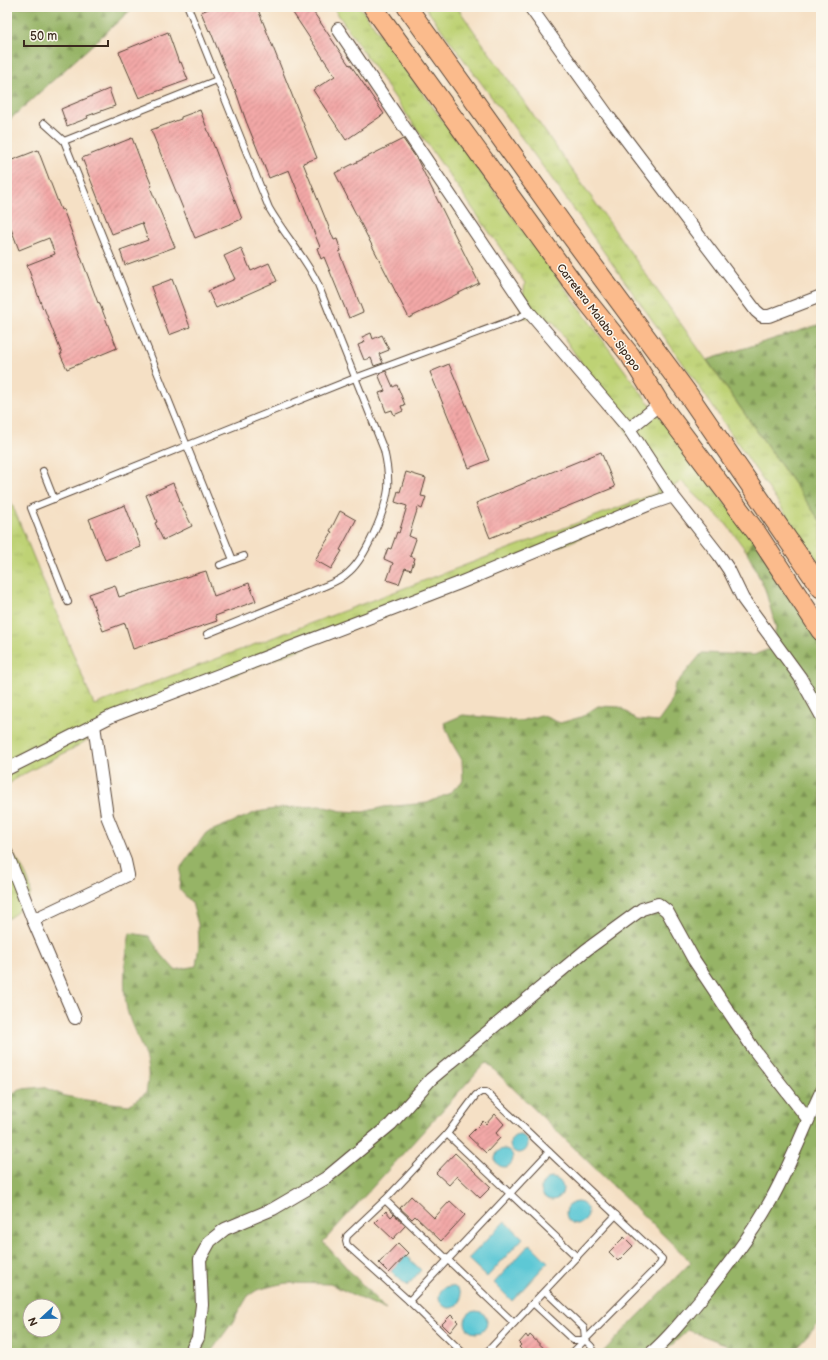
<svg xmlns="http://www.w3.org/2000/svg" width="828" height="1360" viewBox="0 0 828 1360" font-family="'Balsamiq Sans',sans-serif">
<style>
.grass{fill:url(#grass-tufts);stroke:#7c7e4a}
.forest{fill:url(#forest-firs);stroke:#686f42;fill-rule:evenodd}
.water{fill:#5dc8d5;stroke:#4c797a}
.building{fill:url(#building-hatch)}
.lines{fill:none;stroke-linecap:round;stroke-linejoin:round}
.service-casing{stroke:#574537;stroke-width:8}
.minor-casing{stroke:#574537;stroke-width:14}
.trunk-casing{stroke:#574537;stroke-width:21}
.service{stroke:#fff;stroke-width:6}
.minor{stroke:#fff;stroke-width:12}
.trunk{stroke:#fbbb8c;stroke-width:19}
.labels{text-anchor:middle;stroke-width:3;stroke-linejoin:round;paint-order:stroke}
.street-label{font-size:11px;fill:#3b2a1e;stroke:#fbf7ec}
</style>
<defs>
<pattern id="grass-tufts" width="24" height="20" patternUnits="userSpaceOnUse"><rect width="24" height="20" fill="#bed275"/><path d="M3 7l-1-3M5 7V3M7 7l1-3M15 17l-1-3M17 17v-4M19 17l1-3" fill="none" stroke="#a4b465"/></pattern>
<pattern id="forest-firs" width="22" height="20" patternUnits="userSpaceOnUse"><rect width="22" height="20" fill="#96b466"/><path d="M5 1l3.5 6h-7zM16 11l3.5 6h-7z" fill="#7c9353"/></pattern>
<pattern id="building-hatch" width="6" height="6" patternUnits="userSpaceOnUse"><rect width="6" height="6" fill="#f3a8a7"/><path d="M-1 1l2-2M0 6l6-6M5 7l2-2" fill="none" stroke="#c68987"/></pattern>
</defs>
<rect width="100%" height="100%" fill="#fbf7ec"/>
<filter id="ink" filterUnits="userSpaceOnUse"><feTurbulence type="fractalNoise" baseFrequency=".025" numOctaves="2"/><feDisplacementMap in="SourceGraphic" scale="8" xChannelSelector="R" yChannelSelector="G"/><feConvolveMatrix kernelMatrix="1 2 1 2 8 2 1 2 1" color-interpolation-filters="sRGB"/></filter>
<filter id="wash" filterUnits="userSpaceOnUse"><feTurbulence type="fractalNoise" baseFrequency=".012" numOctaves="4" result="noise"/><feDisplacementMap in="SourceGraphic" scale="16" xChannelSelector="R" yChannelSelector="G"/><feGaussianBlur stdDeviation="0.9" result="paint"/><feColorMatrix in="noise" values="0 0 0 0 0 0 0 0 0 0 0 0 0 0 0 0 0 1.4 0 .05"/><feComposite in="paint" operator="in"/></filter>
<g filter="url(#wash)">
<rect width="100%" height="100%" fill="#f5e0c5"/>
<g class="grass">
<path d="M 333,7 L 360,7 L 639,390 L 756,543 L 747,552 L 727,525 L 681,481 L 640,513 L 508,568 L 119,720 L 74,748 L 16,778 L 7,786 L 7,492 L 94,705 L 657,493 L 657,477 L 553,321 L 520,317 L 525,283 L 386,85 Z"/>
<path d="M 425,7 L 457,7 L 809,505 L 821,522 L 821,566 L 692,376 L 552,179 Z"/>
<path d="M 7,845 C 14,857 37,884 29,898 C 25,906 15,914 7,919 Z"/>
</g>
<g class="forest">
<path d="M 7,7 L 134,7 L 7,122 Z"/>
<path d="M 821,324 L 821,522 L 707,360 Z"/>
<path d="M 757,531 L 821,624 L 821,1321 L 792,1353 L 734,1353 L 725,1344 L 688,1330 L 663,1353 L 602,1353 L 691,1262 L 486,1062 L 323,1242 L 386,1310 L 330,1284 L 287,1283 L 276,1285 L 257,1290 L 248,1296 L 232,1323 L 210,1353 L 7,1353 L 7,1096 L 22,1089 L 43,1087 L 65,1096 L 86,1100 L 129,1105 L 146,1093 C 147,1086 149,1078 148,1071 C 146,1049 132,1031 127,1010 C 122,985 125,958 130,933 L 149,936 L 161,954 L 175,970 L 196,966 L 199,945 L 198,924 L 192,903 L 179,889 L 181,867 L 206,833 L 257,812 L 280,808 L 320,806 L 342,811 L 363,812 L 384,807 L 427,803 L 448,794 L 463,781 L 462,760 L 452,743 L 444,723 L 463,715 L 521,721 L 541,715 L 560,723 L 581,717 L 598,706 L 620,707 L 637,720 L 658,722 L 670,705 L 675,685 L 702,653 L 754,655 L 772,648 L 776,628 L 765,589 L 747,552 ZM 30,1306 L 54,1306 L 54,1330 L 30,1330 Z"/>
</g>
<g class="water">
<circle cx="519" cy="1144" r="9"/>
<circle cx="504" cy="1158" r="9"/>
<circle cx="552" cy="1189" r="11"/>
<circle cx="577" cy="1213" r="11"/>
<path d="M 505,1221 L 523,1238 L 487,1277 L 468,1259 Z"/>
<path d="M 530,1244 L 548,1262 L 512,1301 L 494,1283 Z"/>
<path d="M 406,1256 L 421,1270 L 407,1286 L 391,1271 Z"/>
<circle cx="450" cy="1297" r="11"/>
<circle cx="476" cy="1322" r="11"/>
</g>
<g id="blocks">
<g class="building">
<path d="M 213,7 L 257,7 L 317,158 L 303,163 L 334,240 L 337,239 L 341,251 L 339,252 L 363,312 L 349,318 L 324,257 L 321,259 L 317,248 L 320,247 L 289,170 L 269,178 L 246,121 L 235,89 L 234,90 L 210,30 L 209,31 L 201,12 Z"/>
<path d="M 289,7 L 310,7 L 349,65 L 350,64 L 384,114 L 346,140 L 313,90 L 335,76 Z"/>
<path d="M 168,32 L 179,63 L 181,62 L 188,80 L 139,98 L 119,52 Z"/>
<path d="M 109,89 L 115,106 L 87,116 L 88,118 L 67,126 L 61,109 Z"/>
<path d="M 200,110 L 242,219 L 195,238 L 151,130 L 181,119 L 181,117 Z"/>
<path d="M 132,138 L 144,169 L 145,169 L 152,186 L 150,187 L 175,247 L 125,265 L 120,250 L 148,240 L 142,223 L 112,234 L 82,158 Z"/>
<path d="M 403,139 L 417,159 L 479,283 L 409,318 L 335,173 Z"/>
<path d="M 38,150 L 61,210 L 63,209 L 98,303 L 99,302 L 117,348 L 67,369 L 60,354 L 62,354 L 44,308 L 43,309 L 27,265 L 55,254 L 49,238 L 19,250 L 7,218 L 7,162 Z"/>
<path d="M 241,248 L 251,271 L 269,263 L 277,281 L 216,308 L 208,291 L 235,279 L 224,256 Z"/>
<path d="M 172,279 L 190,327 L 169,335 L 151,287 Z"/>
<path d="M 371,333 L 373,339 L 382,335 L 389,350 L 379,354 L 383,363 L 374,366 L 371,358 L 364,360 L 358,345 L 365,342 L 362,337 Z"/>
<path d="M 449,364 L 489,460 L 469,468 L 430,372 Z"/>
<path d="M 386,371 L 393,387 L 397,385 L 405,405 L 401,406 L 403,411 L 394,415 L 392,410 L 386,412 L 379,393 L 385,391 L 378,374 Z"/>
<path d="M 601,452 L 615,487 L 490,538 L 476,503 Z"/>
<path d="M 406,472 L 426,478 L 421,496 L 426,497 L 422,509 L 418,507 L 409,536 L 416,539 L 410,556 L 415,558 L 411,570 L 405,568 L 399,584 L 387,580 L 393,563 L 384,559 L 388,548 L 391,549 L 397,532 L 399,533 L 407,506 L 395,502 L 398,491 L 400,492 Z"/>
<path d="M 173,483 L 180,500 L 179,500 L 192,526 L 163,540 L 155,523 L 157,522 L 146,495 Z"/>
<path d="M 125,505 L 141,547 L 105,560 L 89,519 Z"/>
<path d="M 340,511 L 356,520 L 340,550 L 342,551 L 331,569 L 315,560 L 332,532 L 330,531 Z"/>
<path d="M 206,571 L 214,596 L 249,583 L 256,601 L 215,616 L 217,621 L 133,649 L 125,623 L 103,631 L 89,594 L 115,585 L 119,597 Z"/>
<path d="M 495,1114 L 504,1124 L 496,1133 L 500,1138 L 486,1153 L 468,1136 L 483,1121 L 486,1124 Z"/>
<path d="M 455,1153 L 491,1187 L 480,1198 L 457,1176 L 449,1185 L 436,1173 Z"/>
<path d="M 411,1196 L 434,1218 L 450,1201 L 465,1215 L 441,1241 L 415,1216 L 412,1219 L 400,1208 Z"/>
<path d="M 386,1211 L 391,1217 L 394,1214 L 405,1226 L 393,1239 L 375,1222 Z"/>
<path d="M 624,1237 L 633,1246 L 618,1261 L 609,1252 Z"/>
<path d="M 398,1243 L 408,1253 L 389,1273 L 379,1263 Z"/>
<path d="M 451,1315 L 458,1322 L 450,1332 L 442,1324 Z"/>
<path d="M 526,1335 L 528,1338 L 530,1335 L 549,1353 L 525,1353 L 519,1347 L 521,1345 L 519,1343 Z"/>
</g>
</g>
</g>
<g filter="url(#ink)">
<use href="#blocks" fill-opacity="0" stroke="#574537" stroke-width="1"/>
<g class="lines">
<defs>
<g id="service">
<path d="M 188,7 L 269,208 C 284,234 304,256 317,282 L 384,450 C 387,463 389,476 388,489 C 385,512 366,557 349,572 C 342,579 333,583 325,586 L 207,634"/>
<path d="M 44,123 L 64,141 L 233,560"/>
<path d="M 64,141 L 217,80"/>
<path d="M 43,471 L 54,499"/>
<path d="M 220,565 L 244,556"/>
<path d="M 68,602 L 31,508 L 355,378 L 520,317 L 529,312"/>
<path d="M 447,1134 L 577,1257"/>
<path d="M 385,1200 L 514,1323"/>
<path d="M 545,1291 L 584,1328 L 585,1340"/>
<path d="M 409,1301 L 549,1152"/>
<path d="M 533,1303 L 573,1340 L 585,1340 L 591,1346 L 595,1353"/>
<path d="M 463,1353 L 409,1301 L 347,1245 L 346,1241 L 347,1236 L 385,1200 L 447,1134 L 476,1095 L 481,1092 L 486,1092 L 662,1259 L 660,1264 L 572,1353"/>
<path d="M 486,1353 L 616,1215"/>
</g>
<g id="minor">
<path d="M 530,7 L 609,117 L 756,311 L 762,316 L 769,316 L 821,296"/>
<path d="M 338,29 L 529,312 L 629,429 L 673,496 L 719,555 L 729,570 L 743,599 L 800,677 L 821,715"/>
<path d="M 629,429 L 660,404"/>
<path d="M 7,769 L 112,716 L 457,584 L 650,504 L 673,496"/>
<path d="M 7,854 L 33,920"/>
<path d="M 75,1018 L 33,920 L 128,875 L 125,861 L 107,816 L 94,725"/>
<path d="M 190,1353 L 198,1338 L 202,1305 L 200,1259 L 210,1241 L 225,1229 L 273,1209 L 326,1178 L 391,1124 L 431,1079 L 586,950 L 642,909 L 658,904 L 667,911 L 694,960 L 755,1051 L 808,1119"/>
<path d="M 651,1353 C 667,1340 680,1323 693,1308 C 722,1274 749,1239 771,1200 C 790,1166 804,1128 821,1092"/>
</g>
<g id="trunk">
<path d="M 373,7 L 578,290 L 630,355 L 660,404 L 756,532 L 821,631"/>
<path d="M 407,7 L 566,229 L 685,390 L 821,588"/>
</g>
</defs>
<use href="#service" class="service-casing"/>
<use href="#minor" class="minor-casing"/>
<use href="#trunk" class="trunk-casing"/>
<use href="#service" class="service"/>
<use href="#minor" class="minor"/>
<use href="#trunk" class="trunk"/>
</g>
</g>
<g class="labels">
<g class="street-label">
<text transform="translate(599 317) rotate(53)" y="4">Carretera Malabo - Sipopo</text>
</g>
</g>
<rect width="828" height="1360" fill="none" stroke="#fbf7ec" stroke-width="24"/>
<g transform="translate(42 1318) rotate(248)"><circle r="19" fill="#fbf7ec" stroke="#aea59a"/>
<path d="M0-3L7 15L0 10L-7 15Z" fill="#1f6fb2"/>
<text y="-6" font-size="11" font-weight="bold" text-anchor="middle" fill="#3b2a1e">N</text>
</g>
<path d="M24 40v6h84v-6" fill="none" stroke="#3b2a1e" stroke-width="2"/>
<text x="30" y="40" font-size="12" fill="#3b2a1e" stroke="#fbf7ec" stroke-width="3" paint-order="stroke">50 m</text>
</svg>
